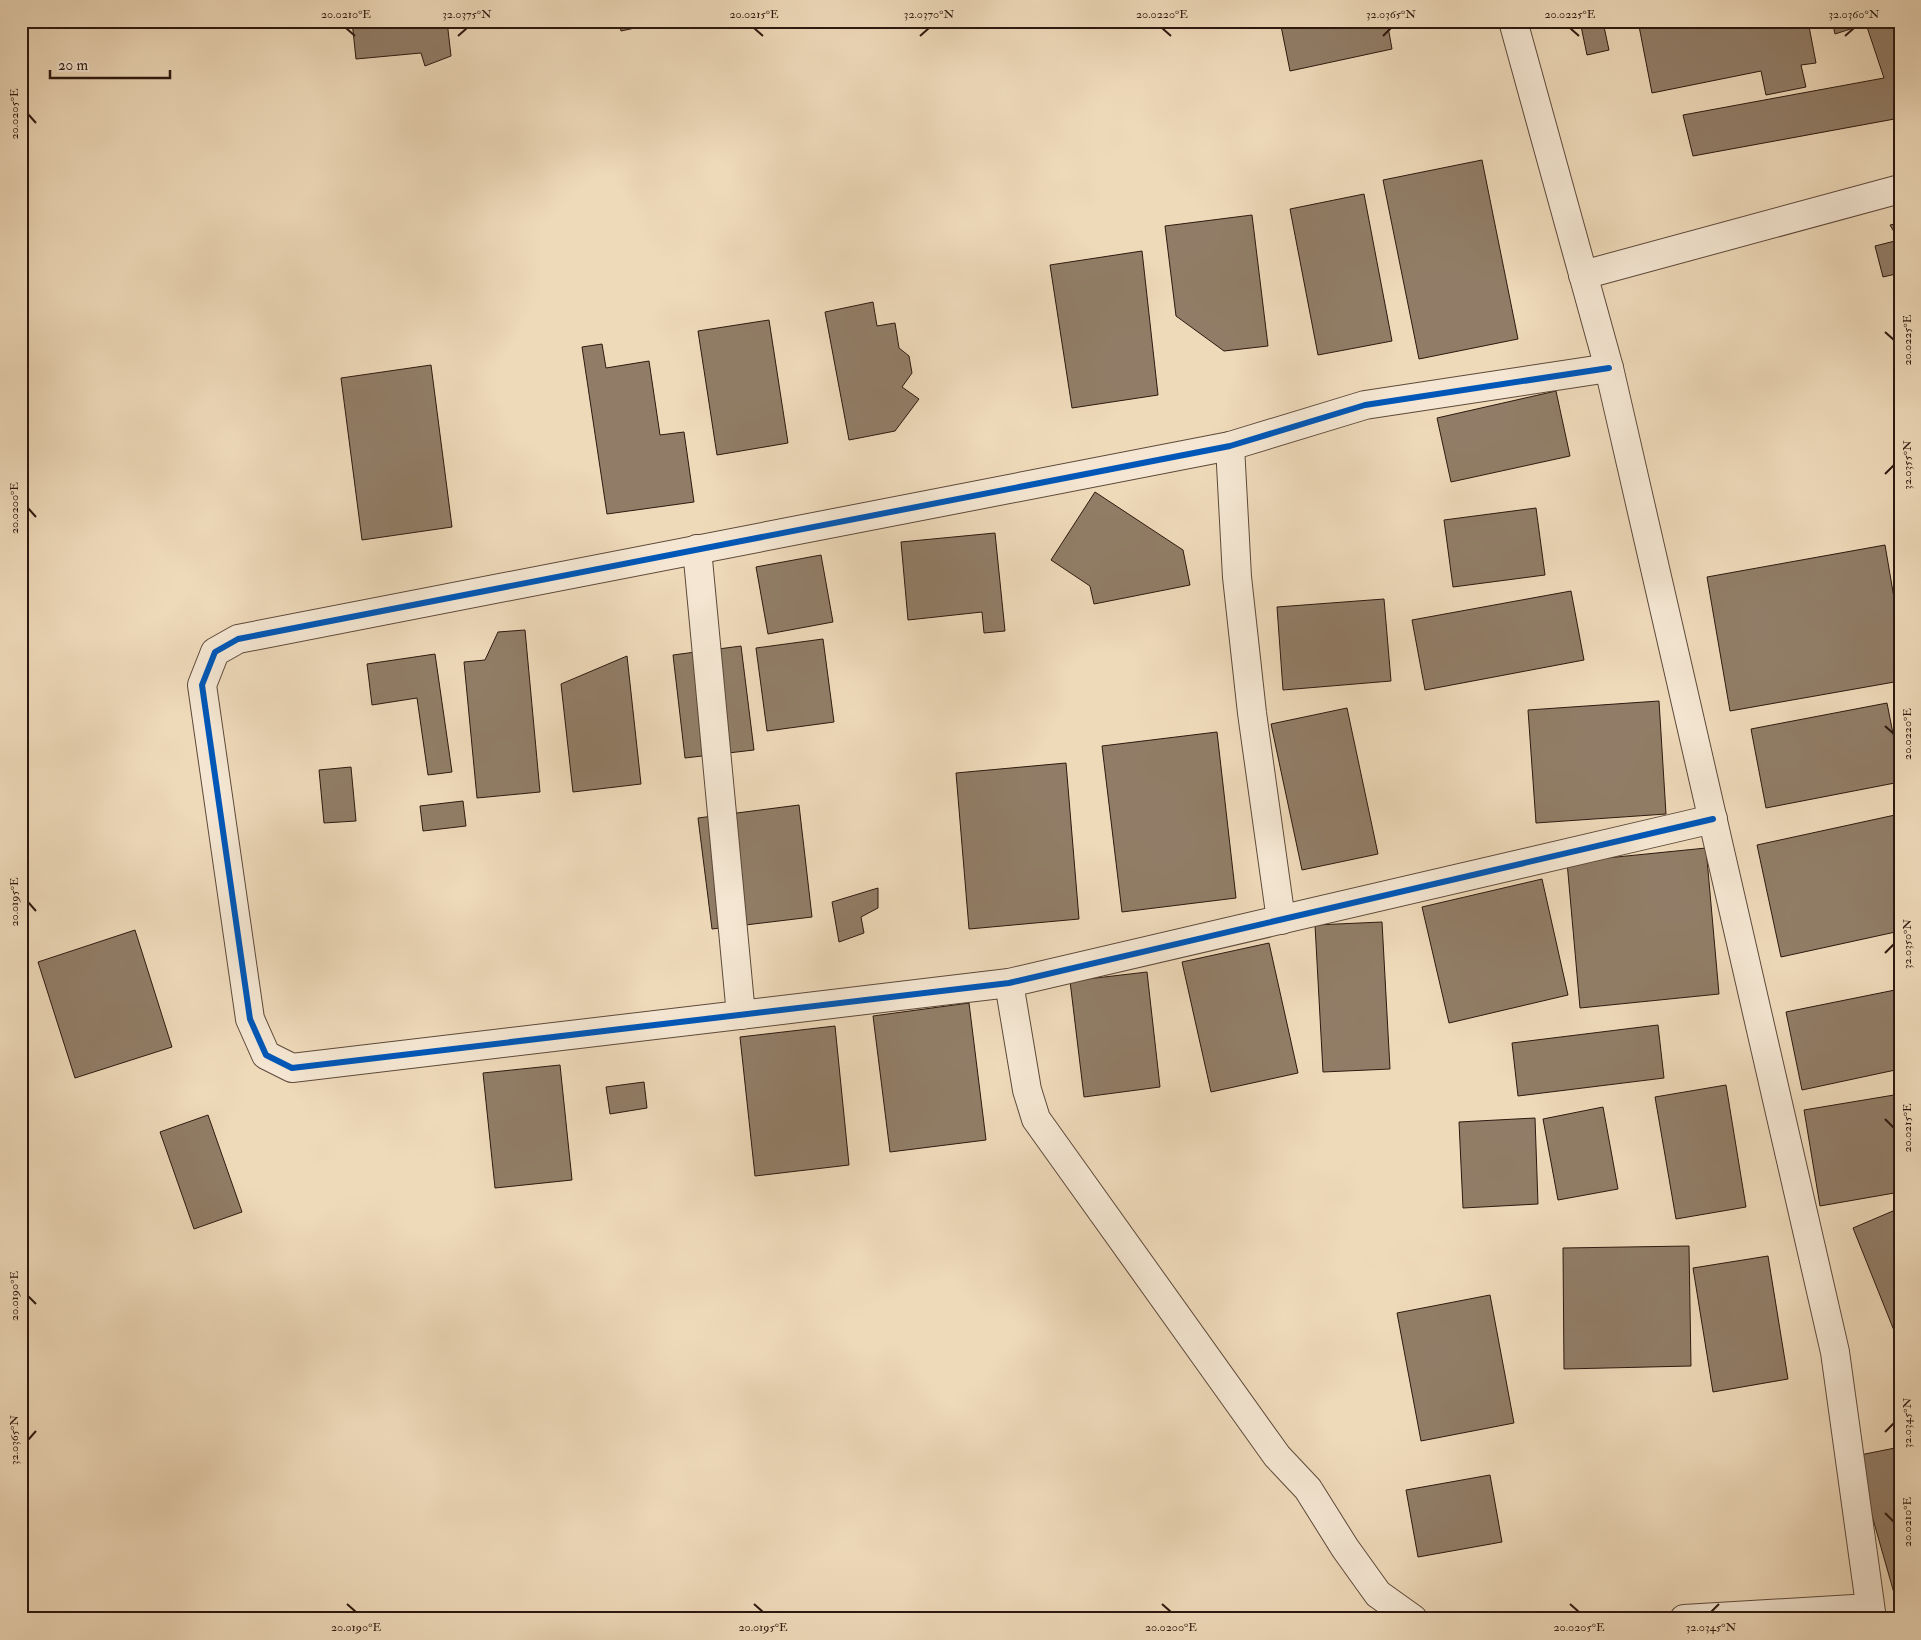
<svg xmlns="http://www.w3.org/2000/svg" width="1921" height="1640" viewBox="0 0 1921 1640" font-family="'IM FELL Double Pica',serif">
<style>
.building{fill:#917d67;stroke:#2d190f}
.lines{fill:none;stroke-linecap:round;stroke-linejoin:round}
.minor-casing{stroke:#5d493a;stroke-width:30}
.minor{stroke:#f4e6d2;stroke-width:28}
.cycleway-casing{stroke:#f4e6d2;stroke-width:9}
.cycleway{stroke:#0057b8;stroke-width:6}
.ticks{fill:none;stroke:#2d190f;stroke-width:2}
.neatline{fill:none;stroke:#2d190f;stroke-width:2}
.ticks-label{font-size:12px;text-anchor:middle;fill:#2d190f}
</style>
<rect width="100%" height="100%" fill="#eed9b9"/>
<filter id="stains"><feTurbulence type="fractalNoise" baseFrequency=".004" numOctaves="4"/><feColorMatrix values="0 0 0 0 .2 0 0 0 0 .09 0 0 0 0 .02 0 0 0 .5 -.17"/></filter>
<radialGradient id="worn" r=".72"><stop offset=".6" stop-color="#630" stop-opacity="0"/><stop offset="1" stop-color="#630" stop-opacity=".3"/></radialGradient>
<g class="building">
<path d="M 352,21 L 447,21 L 451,56 L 425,66 L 421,53 L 356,59 Z"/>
<path d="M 619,21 L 667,21 L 621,31 Z"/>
<path d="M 1280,21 L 1387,21 L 1392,49 L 1290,71 Z"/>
<path d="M 1580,21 L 1609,21 L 1603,22 L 1609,50 L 1587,55 Z"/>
<path d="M 1638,21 L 1808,21 L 1816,63 L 1801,65 L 1806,87 L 1766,95 L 1761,71 L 1652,93 Z"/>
<path d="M 1832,21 L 1900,21 L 1900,118 L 1693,156 L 1683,115 L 1884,78 L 1866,24 L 1835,34 Z"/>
<path d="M 1482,160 L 1518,339 L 1419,359 L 1383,180 Z"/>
<path d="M 1364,194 L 1392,341 L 1318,355 L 1290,209 Z"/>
<path d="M 1252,215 L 1268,346 L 1224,351 L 1176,316 L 1165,226 Z"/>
<path d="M 1900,223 L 1900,273 L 1883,277 L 1875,246 L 1899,240 L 1890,225 Z"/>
<path d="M 1142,251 L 1158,395 L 1072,408 L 1050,265 Z"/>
<path d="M 873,302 L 877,326 L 895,323 L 899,348 L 909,356 L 912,373 L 902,387 L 919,399 L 895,431 L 849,440 L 825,312 Z"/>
<path d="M 769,320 L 788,443 L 717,455 L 698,331 Z"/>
<path d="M 602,344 L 606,368 L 649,361 L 660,435 L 684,432 L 694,502 L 607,514 L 582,347 Z"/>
<path d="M 431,365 L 452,527 L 362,540 L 341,378 Z"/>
<path d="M 1556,391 L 1570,456 L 1451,482 L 1437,418 Z"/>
<path d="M 1095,492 L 1183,550 L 1190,585 L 1094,604 L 1090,586 L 1051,560 Z"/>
<path d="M 1536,508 L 1545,575 L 1453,587 L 1444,520 Z"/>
<path d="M 995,533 L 1005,631 L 984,633 L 982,612 L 908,620 L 901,542 Z"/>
<path d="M 1885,545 L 1900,633 L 1900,681 L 1730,711 L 1707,577 Z"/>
<path d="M 821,555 L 833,622 L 768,634 L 756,567 Z"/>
<path d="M 1571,591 L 1584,660 L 1425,690 L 1412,620 Z"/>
<path d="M 1384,599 L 1391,681 L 1283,690 L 1277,607 Z"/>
<path d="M 525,630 L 540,792 L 477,798 L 464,662 L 485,660 L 498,632 Z"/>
<path d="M 823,639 L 834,722 L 767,731 L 756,648 Z"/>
<path d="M 741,646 L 754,750 L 685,758 L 673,655 Z"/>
<path d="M 435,654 L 452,772 L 428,775 L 417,698 L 372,705 L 367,664 Z"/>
<path d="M 627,656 L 641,784 L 573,792 L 561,684 Z"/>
<path d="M 1659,701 L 1666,814 L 1536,823 L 1528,710 Z"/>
<path d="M 1887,703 L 1900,769 L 1900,782 L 1766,808 L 1751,729 Z"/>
<path d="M 1347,708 L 1378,854 L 1302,870 L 1271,724 Z"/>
<path d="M 1217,732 L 1236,898 L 1122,912 L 1102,746 Z"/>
<path d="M 1066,763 L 1079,919 L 969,929 L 956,773 Z"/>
<path d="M 351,767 L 356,821 L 324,823 L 319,770 Z"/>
<path d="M 463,801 L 466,826 L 423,831 L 420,806 Z"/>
<path d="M 799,805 L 812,917 L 712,929 L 698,818 Z"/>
<path d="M 1895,815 L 1900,839 L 1900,931 L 1781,957 L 1757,845 Z"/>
<path d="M 1706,848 L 1719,994 L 1580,1008 L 1567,862 Z"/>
<path d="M 1542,879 L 1568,995 L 1449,1023 L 1422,907 Z"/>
<path d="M 878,888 L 878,908 L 861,917 L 864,933 L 839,942 L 832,902 Z"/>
<path d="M 1382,922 L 1390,1069 L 1323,1072 L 1315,925 Z"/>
<path d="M 135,930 L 172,1047 L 75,1078 L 38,962 Z"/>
<path d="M 1269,943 L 1298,1073 L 1211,1092 L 1182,962 Z"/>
<path d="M 1147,972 L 1160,1087 L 1084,1097 L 1070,981 Z"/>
<path d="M 1900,989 L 1900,1069 L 1802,1090 L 1786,1012 Z"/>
<path d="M 969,1003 L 986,1140 L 890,1152 L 873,1016 Z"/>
<path d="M 1658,1025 L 1664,1078 L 1518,1096 L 1512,1043 Z"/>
<path d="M 835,1026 L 849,1165 L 755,1176 L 740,1037 Z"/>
<path d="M 560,1065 L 572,1180 L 495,1188 L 483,1073 Z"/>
<path d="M 644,1082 L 647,1108 L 610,1114 L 606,1087 Z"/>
<path d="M 1726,1085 L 1746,1207 L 1676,1219 L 1655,1097 Z"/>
<path d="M 1900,1094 L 1900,1192 L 1820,1206 L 1804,1110 Z"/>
<path d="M 1603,1107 L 1618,1189 L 1558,1200 L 1543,1119 Z"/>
<path d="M 208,1115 L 242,1212 L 194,1229 L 160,1132 Z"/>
<path d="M 1535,1118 L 1538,1204 L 1463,1208 L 1459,1122 Z"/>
<path d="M 1900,1208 L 1900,1343 L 1899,1343 L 1853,1228 Z"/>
<path d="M 1689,1246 L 1691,1366 L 1564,1369 L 1563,1248 Z"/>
<path d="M 1768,1256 L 1788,1379 L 1713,1392 L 1693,1268 Z"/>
<path d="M 1490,1295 L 1514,1423 L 1421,1441 L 1397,1313 Z"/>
<path d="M 1900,1447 L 1900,1614 L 1855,1456 Z"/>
<path d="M 1490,1475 L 1502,1542 L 1418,1557 L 1406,1490 Z"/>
</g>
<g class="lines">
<defs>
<g id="minor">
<path d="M 1513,21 L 1609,368 L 1835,1352 L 1872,1619"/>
<path d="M 1583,275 L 1900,189"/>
<path d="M 1609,368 L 1365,405 L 1230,446 L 238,639 L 215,652 L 202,685 L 250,1019 L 266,1055 L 292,1068 L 1009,983 L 1713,819"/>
<path d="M 1230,446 L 1237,577 L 1252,713 L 1281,920"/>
<path d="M 697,549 L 741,1015"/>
<path d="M 1009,983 L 1027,1090 L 1036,1119 L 1277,1456 L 1308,1489 L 1345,1548 L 1378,1594 L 1413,1619"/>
<path d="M 1684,1619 L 1870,1608"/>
</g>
</defs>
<use href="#minor" class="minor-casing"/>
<use href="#minor" class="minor"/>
<defs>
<path id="cycleway" d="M 1609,368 L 1365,405 L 1230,446 L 238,639 L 215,652 L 202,685 L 250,1019 L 266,1055 L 292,1068 L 1009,983 L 1713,819"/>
</defs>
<use href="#cycleway" class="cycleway-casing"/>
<use href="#cycleway" class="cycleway"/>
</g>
<path class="ticks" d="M 346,28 L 355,36M 754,28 L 763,36M 1162,28 L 1171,36M 1570,28 L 1579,36M 458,36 L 467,28M 920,36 L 929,28M 1383,36 L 1391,28M 1845,36 L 1854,28M 28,114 L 36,123M 1885,332 L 1894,340M 1885,474 L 1894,465M 28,508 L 36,517M 1885,726 L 1894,734M 28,902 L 36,911M 1885,953 L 1894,944M 1885,1119 L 1894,1128M 28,1296 L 36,1304M 1885,1432 L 1894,1423M 28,1440 L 36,1431M 1885,1513 L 1894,1522M 347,1604 L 356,1612M 754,1604 L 763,1612M 1162,1604 L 1171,1612M 1570,1604 L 1579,1612M 1711,1612 L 1719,1604"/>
<rect width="1921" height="1640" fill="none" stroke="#eed9b9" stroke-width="55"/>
<path d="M50 70v8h120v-8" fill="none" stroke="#2d190f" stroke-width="2.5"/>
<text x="58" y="70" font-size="15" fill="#2d190f" stroke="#f4e6d2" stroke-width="4" paint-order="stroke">20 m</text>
<rect x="28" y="28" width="1866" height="1584" class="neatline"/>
<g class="ticks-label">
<text x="346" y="18">20.0210°E</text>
<text x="467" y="18">32.0375°N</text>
<text x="754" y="18">20.0215°E</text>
<text x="929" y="18">32.0370°N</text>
<text x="1162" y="18">20.0220°E</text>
<text x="1391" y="18">32.0365°N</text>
<text x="1570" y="18">20.0225°E</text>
<text x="1854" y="18">32.0360°N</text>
<text transform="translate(14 114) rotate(-90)" y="4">20.0205°E</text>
<text transform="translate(1907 340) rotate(-90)" y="4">20.0225°E</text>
<text transform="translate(1907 465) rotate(-90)" y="4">32.0355°N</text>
<text transform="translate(14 508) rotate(-90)" y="4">20.0200°E</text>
<text transform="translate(1907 734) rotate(-90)" y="4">20.0220°E</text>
<text transform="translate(14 902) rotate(-90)" y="4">20.0195°E</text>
<text transform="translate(1907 944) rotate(-90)" y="4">32.0350°N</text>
<text transform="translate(1907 1128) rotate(-90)" y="4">20.0215°E</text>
<text transform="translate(14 1296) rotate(-90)" y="4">20.0190°E</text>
<text transform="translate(1907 1423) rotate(-90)" y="4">32.0345°N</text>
<text transform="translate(14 1440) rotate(-90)" y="4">32.0365°N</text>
<text transform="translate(1907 1522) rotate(-90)" y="4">20.0210°E</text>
<text x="356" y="1631">20.0190°E</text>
<text x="763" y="1631">20.0195°E</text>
<text x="1171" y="1631">20.0200°E</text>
<text x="1579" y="1631">20.0205°E</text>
<text x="1711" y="1631">32.0345°N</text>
</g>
<rect width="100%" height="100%" filter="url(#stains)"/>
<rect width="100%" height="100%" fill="url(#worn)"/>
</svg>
